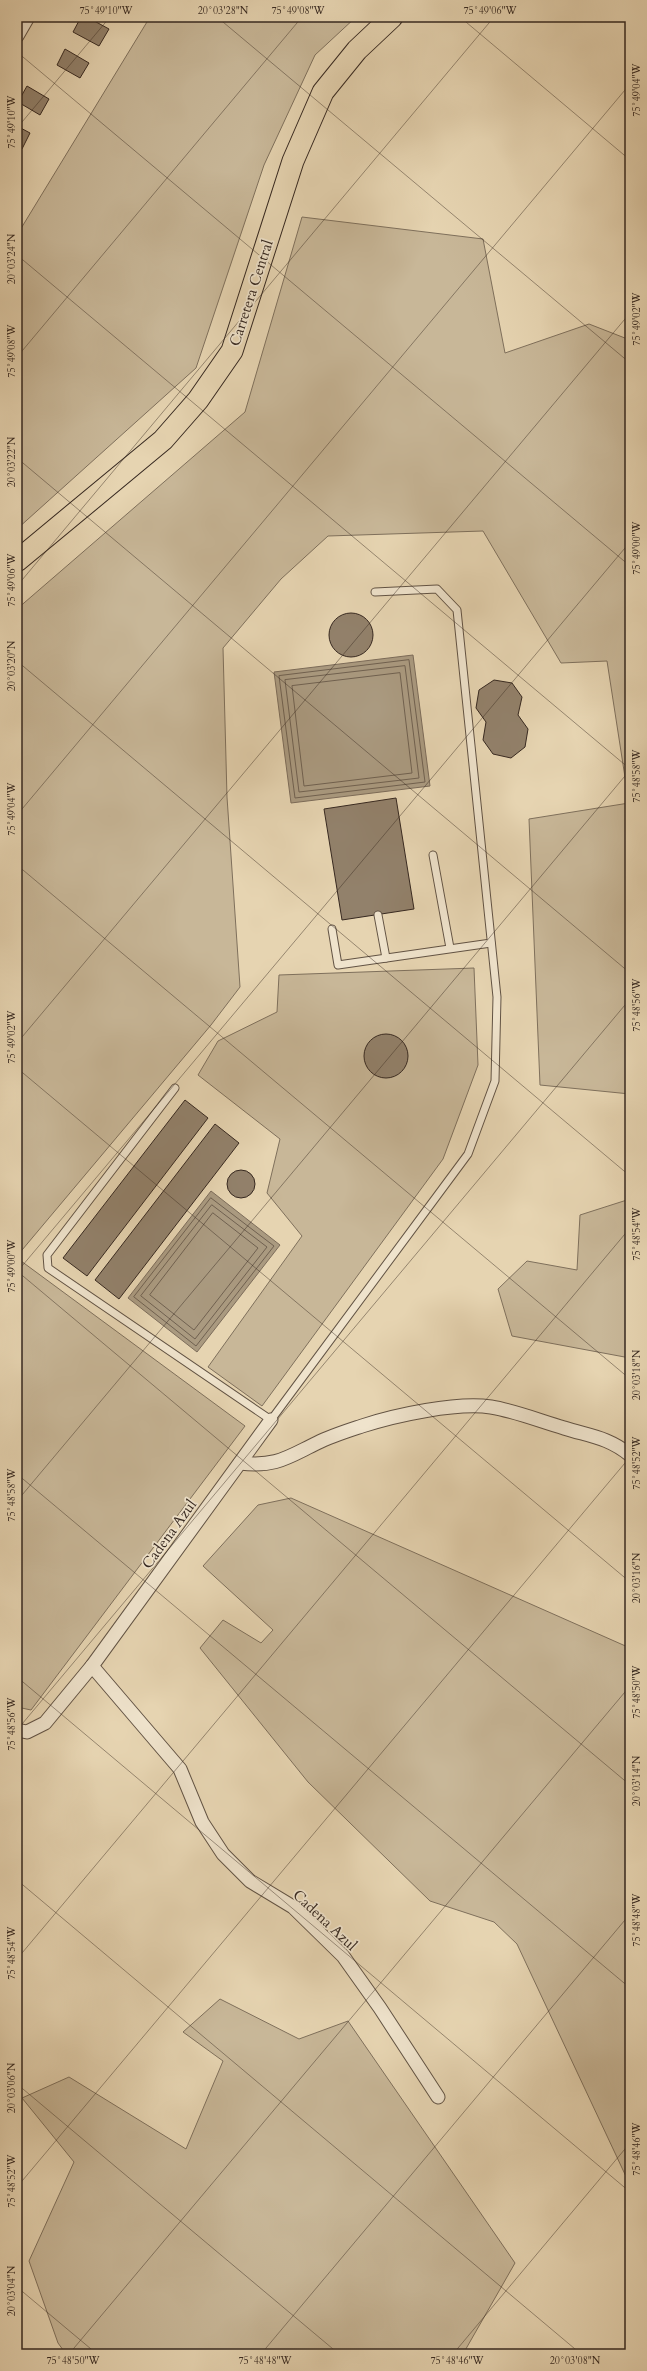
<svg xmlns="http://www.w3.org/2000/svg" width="647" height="2371" viewBox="0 0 647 2371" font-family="Cardo,serif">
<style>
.green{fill:#c8b798;stroke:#7f705c}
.water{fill:#aa9a80;stroke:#7c6c5a}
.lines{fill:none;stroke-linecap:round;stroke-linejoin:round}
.shore{stroke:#706150;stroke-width:1}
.building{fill:#92816b;stroke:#362820}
.lane-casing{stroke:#625344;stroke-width:9}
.street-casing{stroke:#625344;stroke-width:15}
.primary-casing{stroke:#362820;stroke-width:23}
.lane{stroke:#efe3cc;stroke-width:7}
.street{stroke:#efe3cc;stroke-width:13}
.primary{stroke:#e6d4b1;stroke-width:21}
.ticks{fill:none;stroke:#362820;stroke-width:1;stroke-opacity:0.45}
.labels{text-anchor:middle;stroke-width:3.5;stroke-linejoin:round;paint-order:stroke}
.street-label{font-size:15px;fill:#362820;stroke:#efe3cc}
.neatline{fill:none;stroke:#362820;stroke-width:1.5}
.ticks-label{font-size:10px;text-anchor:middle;fill:#362820}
</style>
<rect width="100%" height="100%" fill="#e6d4b1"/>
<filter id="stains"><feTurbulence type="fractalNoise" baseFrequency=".005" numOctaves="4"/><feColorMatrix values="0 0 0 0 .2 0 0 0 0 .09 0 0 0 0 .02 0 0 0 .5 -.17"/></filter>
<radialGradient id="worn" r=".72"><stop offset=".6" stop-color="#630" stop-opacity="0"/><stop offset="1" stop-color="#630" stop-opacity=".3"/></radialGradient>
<g class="green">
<path d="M 150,17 L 356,17 L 315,55 L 264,165 L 196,368 L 17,529 L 17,235 Z"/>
<path d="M 302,217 L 483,239 L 505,353 L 589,324 L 630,340 L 630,1094 L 540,1085 L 529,819 L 629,803 L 607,661 L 561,663 L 483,531 L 328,536 L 281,579 L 223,648 L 227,797 L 240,987 L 211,1025 L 17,1256 L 17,609 L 245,412 Z"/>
<path d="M 474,968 L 478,1065 L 443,1159 L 262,1406 L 208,1367 L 302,1236 L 267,1193 L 280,1139 L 198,1075 L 218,1041 L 277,1012 L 279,975 Z"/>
<path d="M 630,1199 L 630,1358 L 512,1336 L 498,1289 L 527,1261 L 577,1270 L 580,1215 Z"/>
<path d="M 17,1258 L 245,1426 L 31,1710 L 17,1707 Z"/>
<path d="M 291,1498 L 630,1648 L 630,2185 L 517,1944 L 494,1922 L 430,1901 L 308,1782 L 200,1648 L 223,1620 L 261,1643 L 273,1630 L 203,1566 L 258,1505 Z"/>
<path d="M 220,1999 L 299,2039 L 348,2021 L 515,2263 L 463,2354 L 66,2354 L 58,2343 L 29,2261 L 74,2162 L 22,2098 L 69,2077 L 186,2149 L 223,2061 L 183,2032 Z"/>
</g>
<g class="water">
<path d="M 413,655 L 430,786 L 291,803 L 274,672 Z"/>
<path d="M 211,1191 L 280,1245 L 197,1352 L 128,1298 Z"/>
</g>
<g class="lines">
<g class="shore">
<path d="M 409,660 L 425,782 L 295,798 L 279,676 Z"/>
<path d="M 405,666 L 419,778 L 299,792 L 285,680 Z"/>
<path d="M 400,673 L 412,773 L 304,786 L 292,686 Z"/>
<path d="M 211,1198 L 274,1246 L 196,1346 L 134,1297 Z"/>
<path d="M 212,1205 L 267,1247 L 195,1339 L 141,1296 Z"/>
<path d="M 213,1213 L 258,1248 L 194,1330 L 150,1295 Z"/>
</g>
</g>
<g class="building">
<path d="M 81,17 L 87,17 L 109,29 L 99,46 L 73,32 Z"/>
<path d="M 65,49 L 89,63 L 80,78 L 57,65 Z"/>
<path d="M 27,86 L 49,99 L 40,115 L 18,102 Z"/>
<path d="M 17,126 L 30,133 L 22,149 L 17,146 Z"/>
<circle cx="351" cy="635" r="22"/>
<path d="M 494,680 L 512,683 L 522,697 L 518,715 L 528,729 L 525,747 L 511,758 L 493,754 L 483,740 L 486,722 L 476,708 L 479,690 Z"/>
<path d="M 396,798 L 414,909 L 342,920 L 324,809 Z"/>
<circle cx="386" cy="1056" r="22"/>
<path d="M 185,1100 L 208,1118 L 87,1276 L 63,1258 Z"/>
<path d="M 215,1124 L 239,1143 L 119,1299 L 95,1280 Z"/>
<circle cx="241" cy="1184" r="14"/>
</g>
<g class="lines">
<defs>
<g id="lane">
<path d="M 433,855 L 450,948"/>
<path d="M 378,915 L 386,958"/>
<path d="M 332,929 L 338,965 L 491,943"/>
<path d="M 175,1088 L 47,1255 L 48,1268 L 271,1420 L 468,1154 L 495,1081 L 497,997 L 457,610 L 437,589 L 375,592"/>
</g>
<g id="street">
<path d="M 17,36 L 28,17"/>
<path d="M 240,1463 C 276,1467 286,1458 317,1443 C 331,1436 347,1431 362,1426 C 396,1415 456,1402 491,1407 C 515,1411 540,1421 564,1428 C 589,1436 608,1437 630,1455"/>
<path d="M 92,1666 L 180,1769 L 202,1822 L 223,1854 L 250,1881 L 293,1907 L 343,1956 L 380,2008 L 438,2097"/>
<path d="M 17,1730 L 27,1732 L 45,1723 L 92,1666 L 271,1420"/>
</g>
<path id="primary" d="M 17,561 L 163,440 L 198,400 L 232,351 L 293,161 L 323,92 L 357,50 L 392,17"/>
</defs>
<use href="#lane" class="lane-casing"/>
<use href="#street" class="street-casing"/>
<use href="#primary" class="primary-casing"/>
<use href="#lane" class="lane"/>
<use href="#street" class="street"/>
<use href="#primary" class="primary"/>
</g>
<path class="ticks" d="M 217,17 L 630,363M 460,17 L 630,160M 17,52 L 630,566M 17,128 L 110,17M 17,255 L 630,769M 17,357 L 302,17M 17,458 L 630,973M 17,586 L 494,17M 17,661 L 630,1176M 17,815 L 630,84M 17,865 L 630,1379M 17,1043 L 630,313M 17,1068 L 630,1582M 17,1271 L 630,1785M 17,1272 L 630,542M 17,1474 L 630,1988M 17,1501 L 630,770M 17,1677 L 630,2192M 17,1730 L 630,999M 17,1880 L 581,2354M 17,1959 L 630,1228M 17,2084 L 339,2354M 17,2187 L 630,1457M 17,2287 L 97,2354M 69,2354 L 630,1686M 261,2354 L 630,1914M 453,2354 L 630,2143"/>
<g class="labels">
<g class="street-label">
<text transform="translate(251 293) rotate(-72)" y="5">Carretera Central</text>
<text transform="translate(169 1534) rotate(-54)" y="5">Cadena Azul</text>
<text transform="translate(325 1920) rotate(43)" y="5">Cadena Azul</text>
</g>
</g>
<rect width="647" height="2371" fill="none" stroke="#e6d4b1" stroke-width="44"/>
<rect x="22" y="22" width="603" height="2327" class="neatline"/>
<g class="ticks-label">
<text x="106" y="14">75°49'10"W</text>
<text x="223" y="14">20°03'28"N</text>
<text x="298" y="14">75°49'08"W</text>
<text x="490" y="14">75°49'06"W</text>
<text transform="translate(636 90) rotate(-90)" y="4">75°49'04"W</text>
<text transform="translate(11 122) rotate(-90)" y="4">75°49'10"W</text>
<text transform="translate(11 259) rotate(-90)" y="4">20°03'24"N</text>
<text transform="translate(636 319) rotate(-90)" y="4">75°49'02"W</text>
<text transform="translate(11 351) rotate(-90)" y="4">75°49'08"W</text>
<text transform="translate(11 462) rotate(-90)" y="4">20°03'22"N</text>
<text transform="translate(636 548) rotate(-90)" y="4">75°49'00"W</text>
<text transform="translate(11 580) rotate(-90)" y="4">75°49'06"W</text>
<text transform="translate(11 666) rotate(-90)" y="4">20°03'20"N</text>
<text transform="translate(636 776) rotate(-90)" y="4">75°48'58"W</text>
<text transform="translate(11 809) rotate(-90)" y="4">75°49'04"W</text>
<text transform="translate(636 1005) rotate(-90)" y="4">75°48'56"W</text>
<text transform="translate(11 1037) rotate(-90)" y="4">75°49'02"W</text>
<text transform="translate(636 1234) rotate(-90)" y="4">75°48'54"W</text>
<text transform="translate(11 1266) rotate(-90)" y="4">75°49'00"W</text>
<text transform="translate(636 1375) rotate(-90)" y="4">20°03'18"N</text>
<text transform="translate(636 1463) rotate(-90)" y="4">75°48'52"W</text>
<text transform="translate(11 1495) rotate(-90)" y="4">75°48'58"W</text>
<text transform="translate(636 1578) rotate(-90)" y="4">20°03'16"N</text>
<text transform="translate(636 1692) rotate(-90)" y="4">75°48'50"W</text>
<text transform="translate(11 1724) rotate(-90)" y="4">75°48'56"W</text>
<text transform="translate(636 1781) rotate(-90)" y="4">20°03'14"N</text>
<text transform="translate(636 1920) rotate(-90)" y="4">75°48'48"W</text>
<text transform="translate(11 1953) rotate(-90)" y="4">75°48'54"W</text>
<text transform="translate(11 2088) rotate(-90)" y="4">20°03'06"N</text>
<text transform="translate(636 2149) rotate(-90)" y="4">75°48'46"W</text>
<text transform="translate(11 2181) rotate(-90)" y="4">75°48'52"W</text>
<text transform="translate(11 2291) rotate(-90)" y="4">20°03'04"N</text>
<text x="73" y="2364">75°48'50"W</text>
<text x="265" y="2364">75°48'48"W</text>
<text x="457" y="2364">75°48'46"W</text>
<text x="575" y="2364">20°03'08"N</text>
</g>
<rect width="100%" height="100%" filter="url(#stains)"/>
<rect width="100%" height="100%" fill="url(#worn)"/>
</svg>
